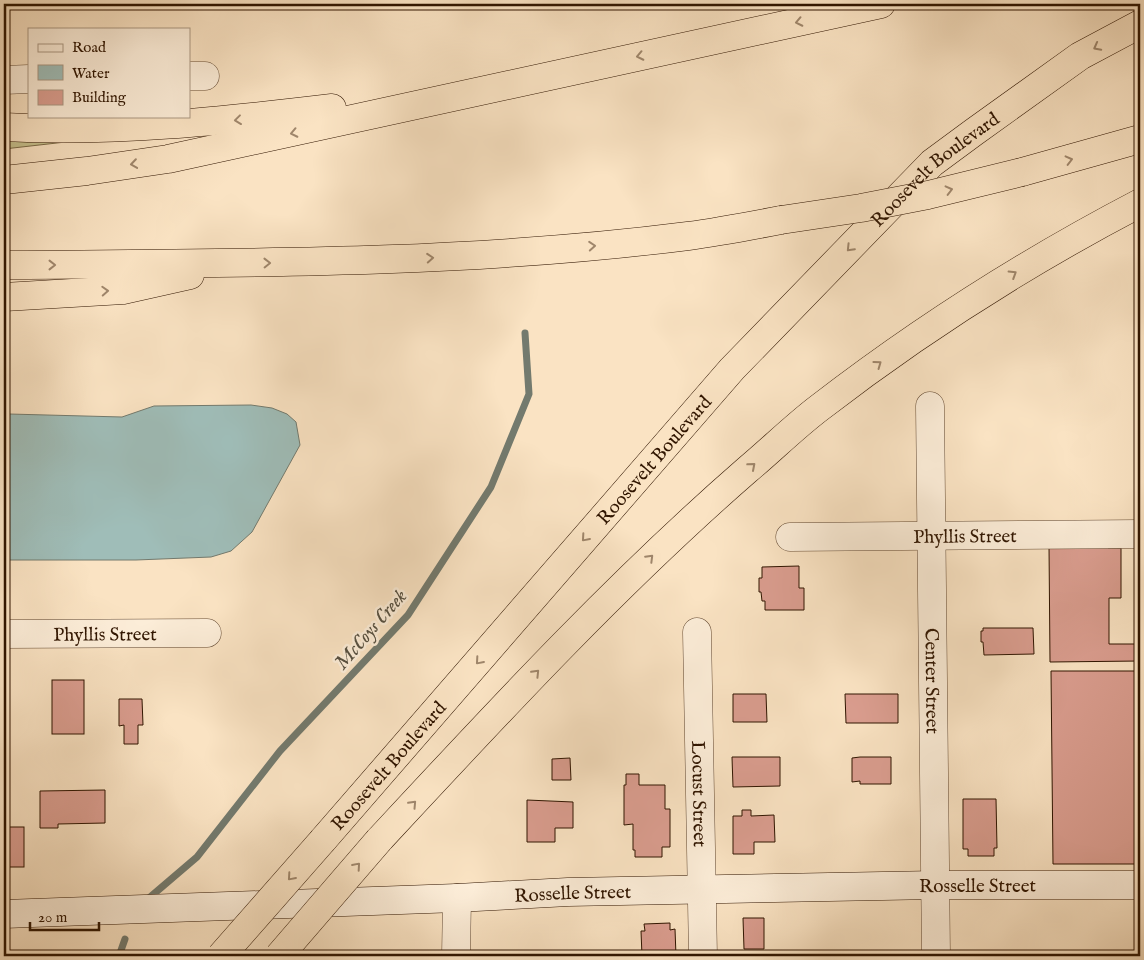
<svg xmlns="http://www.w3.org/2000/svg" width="1144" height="960" viewBox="0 0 1144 960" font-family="'IM FELL English',serif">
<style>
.green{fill:#c6c18e;stroke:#7b6b47}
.water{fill:#9fbdb8;stroke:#737a6e}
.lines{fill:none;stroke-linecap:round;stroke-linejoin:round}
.stream{stroke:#737a6e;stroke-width:7}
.building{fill:#da9d8f;stroke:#301500}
.street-casing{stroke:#624831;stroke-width:29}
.secondary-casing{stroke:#301500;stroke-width:29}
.highway-casing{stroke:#301500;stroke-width:29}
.street{stroke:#fcedd8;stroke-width:28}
.secondary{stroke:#fcedd8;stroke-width:28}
.highway{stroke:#fae3c3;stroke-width:28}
.highway-bridge-casing{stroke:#301500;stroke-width:29;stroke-linecap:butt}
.highway-bridge{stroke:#fae3c3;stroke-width:28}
.oneway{stroke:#9f866b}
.labels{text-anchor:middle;stroke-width:5;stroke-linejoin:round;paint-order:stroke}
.street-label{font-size:19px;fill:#301500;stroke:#fcedd8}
.water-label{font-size:20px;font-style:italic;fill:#575040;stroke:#fcedd8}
</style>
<rect width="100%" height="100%" fill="#fae3c3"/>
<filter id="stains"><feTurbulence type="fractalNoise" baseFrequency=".004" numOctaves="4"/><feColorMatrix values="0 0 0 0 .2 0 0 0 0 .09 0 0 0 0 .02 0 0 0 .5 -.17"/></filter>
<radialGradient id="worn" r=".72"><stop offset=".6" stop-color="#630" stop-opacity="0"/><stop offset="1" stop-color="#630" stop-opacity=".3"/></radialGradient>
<path class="green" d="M 4,137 L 92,139 L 4,149 Z"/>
<path class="water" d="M 251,405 L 272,408 L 287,414 L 296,422 L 300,445 L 252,532 L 231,551 L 211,557 L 136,560 L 4,560 L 4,406 L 9,414 L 122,417 L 154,406 Z"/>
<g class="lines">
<g class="stream">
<path d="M 499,4 L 499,5"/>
<path d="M 149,898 L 197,857 L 280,751 L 408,615 L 491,487 L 529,394 L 525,333"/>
<path d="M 119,956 L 125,939"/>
</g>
</g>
<g class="building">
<path d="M 1108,545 L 1108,548 L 1121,548 L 1121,598 L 1109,598 L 1109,644 L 1140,644 L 1140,661 L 1050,662 L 1049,546 Z"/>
<path d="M 799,566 L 799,588 L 804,588 L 804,610 L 765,610 L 765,601 L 762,601 L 761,592 L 759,592 L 759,578 L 762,578 L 762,567 Z"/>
<path d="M 983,628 L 1033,628 L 1034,654 L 984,655 L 983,642 L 981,642 L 981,631 L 983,631 Z"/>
<path d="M 1051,671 L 1140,671 L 1140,864 L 1053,864 Z"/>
<rect x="52" y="680" width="32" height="54"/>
<path d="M 733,694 L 766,694 L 767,722 L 733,722 Z"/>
<path d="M 845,694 L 898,694 L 898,723 L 846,723 Z"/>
<path d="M 119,699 L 142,699 L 143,725 L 138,725 L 138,744 L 124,744 L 124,725 L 119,726 Z"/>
<path d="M 732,757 L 780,757 L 780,786 L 733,787 Z"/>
<path d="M 860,757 L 891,757 L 891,784 L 860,784 L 860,781 L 852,782 L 852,758 Z"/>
<path d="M 570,758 L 571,780 L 552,780 L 552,759 Z"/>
<path d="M 626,774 L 639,774 L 639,785 L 665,785 L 665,809 L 670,809 L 670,847 L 662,847 L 662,857 L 635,857 L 635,850 L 633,850 L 633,824 L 624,825 L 624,785 L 626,785 Z"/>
<path d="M 105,790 L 105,823 L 58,824 L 58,828 L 40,828 L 40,791 Z"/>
<path d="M 963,799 L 996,799 L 997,848 L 994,848 L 994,856 L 968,856 L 968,849 L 963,849 Z"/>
<path d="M 527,800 L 573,802 L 573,828 L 555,828 L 555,842 L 527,842 Z"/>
<path d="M 742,810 L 751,810 L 751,816 L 774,815 L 775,842 L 754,842 L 754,854 L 733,854 L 733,816 L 742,816 Z"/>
<rect x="4" y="827" width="20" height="40"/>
<path d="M 743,918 L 764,918 L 764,949 L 744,949 Z"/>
<path d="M 670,923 L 670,930 L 675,929 L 676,956 L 642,956 L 641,931 L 645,931 L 644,924 Z"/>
</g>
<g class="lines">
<defs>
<g id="street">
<path d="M 189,76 L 205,76"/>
<path d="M 4,80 L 29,79"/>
<path id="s1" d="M 930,406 L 936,956"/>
<path id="s2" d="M 790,537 L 1140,534"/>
<path id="s3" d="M 697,632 L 703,956"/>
<path id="s4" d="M 4,634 L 207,633"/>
<path d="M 456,956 L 457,898"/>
</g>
<g id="secondary">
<path id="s5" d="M 4,914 L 457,898 L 568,892 L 936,885 L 1140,885"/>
</g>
<g id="highway">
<path d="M 4,127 C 114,133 223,121 332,108"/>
<path d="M 1022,172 L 1140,139"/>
<path d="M 4,180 L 87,171 L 168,159 L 881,4"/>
<path d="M 4,265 C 232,263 461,265 688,236 C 719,232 750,226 781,220"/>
<path d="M 4,297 L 123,290 L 190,275"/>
<path id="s6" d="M 323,840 L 732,369 L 932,163 L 974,132 L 1080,56 L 1140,24"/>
<path d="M 379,840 C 498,712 616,584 747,470 C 771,450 794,427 819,408 C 920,330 1027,262 1140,203"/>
</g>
</defs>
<use href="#street" class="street-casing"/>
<use href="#secondary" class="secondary-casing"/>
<use href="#highway" class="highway-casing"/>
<use href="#street" class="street"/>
<use href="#secondary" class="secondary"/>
<use href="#highway" class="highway"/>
<defs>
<g id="highway-bridge">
<path d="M 781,220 L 861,208 L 928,195 L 1022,172"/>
<path d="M 221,956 L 323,840"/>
<path d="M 279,956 L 379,840"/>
</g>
</defs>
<use href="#highway-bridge" class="highway-bridge-casing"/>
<use href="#highway-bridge" class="highway-bridge"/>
</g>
<defs><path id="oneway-chevron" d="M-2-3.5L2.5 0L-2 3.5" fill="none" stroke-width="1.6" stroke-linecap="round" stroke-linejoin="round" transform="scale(1.25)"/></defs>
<g class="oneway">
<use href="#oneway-chevron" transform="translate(799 22) rotate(168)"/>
<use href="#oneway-chevron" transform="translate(1097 47) rotate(152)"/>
<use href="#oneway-chevron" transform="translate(640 56) rotate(168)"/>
<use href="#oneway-chevron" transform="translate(238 120) rotate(173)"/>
<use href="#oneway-chevron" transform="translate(294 133) rotate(168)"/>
<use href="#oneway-chevron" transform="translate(1069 160) rotate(-14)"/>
<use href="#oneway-chevron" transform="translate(134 164) rotate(172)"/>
<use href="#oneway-chevron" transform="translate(949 190) rotate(-14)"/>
<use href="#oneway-chevron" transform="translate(592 246) rotate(-4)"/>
<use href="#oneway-chevron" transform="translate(850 248) rotate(134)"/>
<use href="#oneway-chevron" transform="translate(430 258) rotate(-4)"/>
<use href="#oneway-chevron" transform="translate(267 263) rotate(-1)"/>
<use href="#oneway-chevron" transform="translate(52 265)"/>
<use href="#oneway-chevron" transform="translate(1013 274) rotate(-32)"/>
<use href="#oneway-chevron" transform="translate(105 291) rotate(-3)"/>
<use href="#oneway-chevron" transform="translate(878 364) rotate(-36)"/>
<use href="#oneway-chevron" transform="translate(752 466) rotate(-41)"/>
<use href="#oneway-chevron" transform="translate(585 538) rotate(131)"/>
<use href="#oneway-chevron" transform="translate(650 558) rotate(-45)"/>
<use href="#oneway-chevron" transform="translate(479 661) rotate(131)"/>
<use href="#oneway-chevron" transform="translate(536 673) rotate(-46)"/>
<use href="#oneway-chevron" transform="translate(413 804) rotate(-47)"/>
<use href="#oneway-chevron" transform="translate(357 866) rotate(-49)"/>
<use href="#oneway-chevron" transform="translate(291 877) rotate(131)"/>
</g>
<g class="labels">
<g class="street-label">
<text dy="7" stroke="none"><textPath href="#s6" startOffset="909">Roosevelt Boulevard</textPath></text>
<text dy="7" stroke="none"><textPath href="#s6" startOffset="504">Roosevelt Boulevard</textPath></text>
<text dy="7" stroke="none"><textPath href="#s2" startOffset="175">Phyllis Street</textPath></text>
<text dy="7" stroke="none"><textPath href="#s4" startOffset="101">Phyllis Street</textPath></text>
<text dy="7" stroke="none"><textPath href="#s1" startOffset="275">Center Street</textPath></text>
<text dy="7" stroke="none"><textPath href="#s6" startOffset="99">Roosevelt Boulevard</textPath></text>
<text dy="7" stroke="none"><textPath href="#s3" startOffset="162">Locust Street</textPath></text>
<text dy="7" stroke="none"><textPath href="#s5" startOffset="974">Rosselle Street</textPath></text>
<text dy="7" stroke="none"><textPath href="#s5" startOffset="569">Rosselle Street</textPath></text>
</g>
<g class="water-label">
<text transform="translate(370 629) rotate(-49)" y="7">McCoys Creek</text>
</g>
</g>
<rect width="1144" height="960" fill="none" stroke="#fae3c3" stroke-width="20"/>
<rect x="5" y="5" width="1134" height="950" fill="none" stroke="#301500" stroke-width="2.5"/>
<rect x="10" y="10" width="1124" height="940" fill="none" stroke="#301500"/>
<rect x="28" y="28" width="162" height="90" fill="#fcedd8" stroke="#aa9782"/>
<rect x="38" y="44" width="25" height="8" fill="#fcedd8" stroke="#aa9782"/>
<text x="72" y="52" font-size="15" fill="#301500">Road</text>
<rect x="38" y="65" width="25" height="15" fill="#9fbdb8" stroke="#aa9782"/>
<text x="72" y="78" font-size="15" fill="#301500">Water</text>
<rect x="38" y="90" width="25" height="15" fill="#da9d8f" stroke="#aa9782"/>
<text x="72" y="102" font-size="15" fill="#301500">Building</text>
<path d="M30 922v8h69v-8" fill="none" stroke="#301500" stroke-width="2.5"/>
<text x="38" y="922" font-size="15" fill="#301500" stroke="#fcedd8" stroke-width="4" paint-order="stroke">20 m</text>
<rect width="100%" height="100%" filter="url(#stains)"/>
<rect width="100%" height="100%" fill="url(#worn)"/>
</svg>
